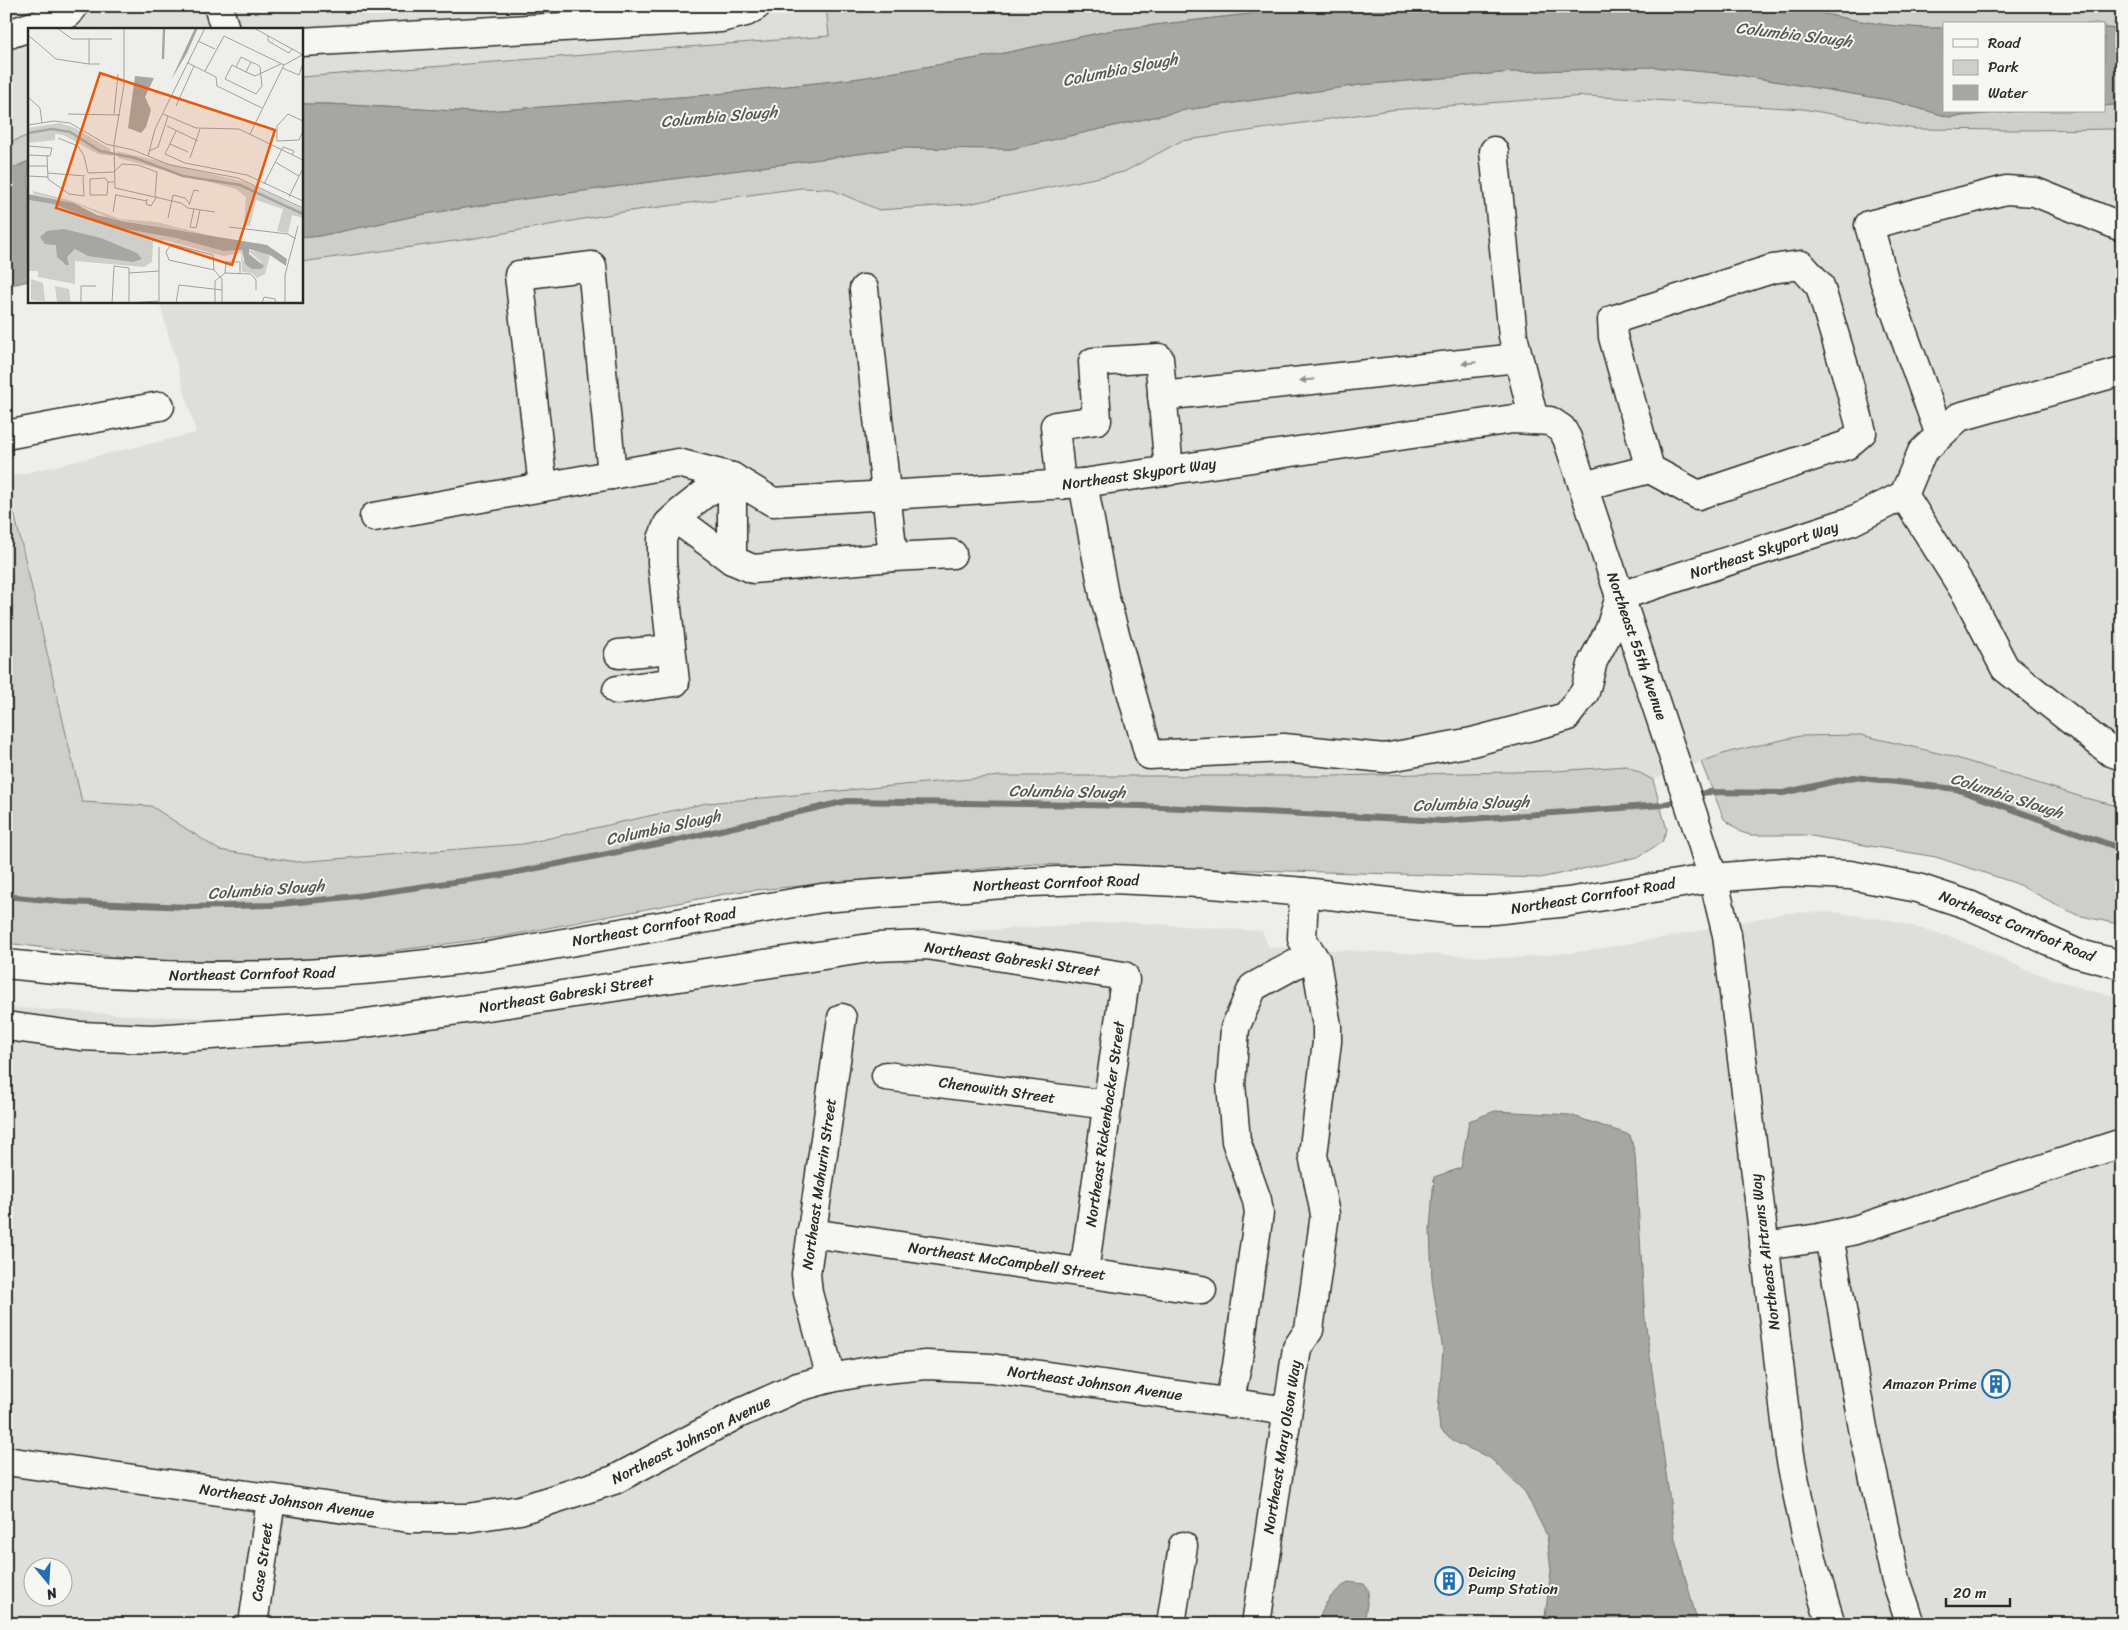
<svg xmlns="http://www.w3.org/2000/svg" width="2128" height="1630" viewBox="0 0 2128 1630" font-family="Sriracha,sans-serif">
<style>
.built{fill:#dededb;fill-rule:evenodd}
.green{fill:#cececa;stroke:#7c7c7a}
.water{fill:#a6a6a3;stroke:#757573}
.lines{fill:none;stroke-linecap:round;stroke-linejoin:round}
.stream{stroke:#757573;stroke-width:6}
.minor-casing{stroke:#2b2b2b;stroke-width:31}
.minor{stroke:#f6f6f2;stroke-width:28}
.oneway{fill:#90908e}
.labels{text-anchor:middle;stroke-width:4;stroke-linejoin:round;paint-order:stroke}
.street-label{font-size:15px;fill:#2b2b2b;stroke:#f6f6f2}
.poi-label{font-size:15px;fill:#2b2b2b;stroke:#f6f6f2;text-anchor:end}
.water-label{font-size:16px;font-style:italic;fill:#565655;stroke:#f6f6f2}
.inset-river{fill:none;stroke:#a6a6a3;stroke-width:2.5}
.inset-road{fill:none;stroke:#a0a09e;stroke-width:1}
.view{fill:#e8590c;fill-opacity:0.15;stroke:#e8590c;stroke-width:2.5}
.inset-edge{fill:none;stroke:#2b2b2b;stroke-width:2.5}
</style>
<rect width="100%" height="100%" fill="#eeeeea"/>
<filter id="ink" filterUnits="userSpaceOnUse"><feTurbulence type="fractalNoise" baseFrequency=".02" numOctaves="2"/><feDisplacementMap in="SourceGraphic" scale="10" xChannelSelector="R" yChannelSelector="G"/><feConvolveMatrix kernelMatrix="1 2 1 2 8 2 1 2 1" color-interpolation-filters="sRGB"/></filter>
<g filter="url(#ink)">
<g class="built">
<path d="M 6,6 L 826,6 L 829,36 L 301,77 L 301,29 L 29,29 L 29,135 L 6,144 Z"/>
<path d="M 1586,96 L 1803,109 L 1915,129 L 2019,130 L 2122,129 L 2122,807 L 2085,798 L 1947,755 L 1861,735 L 1800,736 L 1729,752 L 1653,780 L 1627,766 L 1555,771 L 1331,776 L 1001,776 L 707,803 L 523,844 L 297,862 L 219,850 L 151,806 L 82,802 L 8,477 L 196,433 L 159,301 L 301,301 L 301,262 L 470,239 L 623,212 L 801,188 L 830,189 L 845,195 L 1124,172 L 1181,141 L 1390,110 Z"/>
<path d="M 1829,912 L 1890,920 L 1951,937 L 1989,952 L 2024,969 L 2090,991 L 2122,997 L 2122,1624 L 6,1624 L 6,1007 L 158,1017 L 225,1018 L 379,1010 L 864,937 L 1121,922 L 1262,931 L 1269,947 L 1513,958 L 1578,952 L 1668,937 L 1786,913 ZM 32,1568 L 62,1568 L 62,1598 L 32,1598 Z"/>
</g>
<g class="green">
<path d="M 826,6 L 1317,6 L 1113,30 L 995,55 L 861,78 L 708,95 L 473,112 L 329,104 L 301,104 L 301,77 L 829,36 Z"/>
<path d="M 1792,6 L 2122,6 L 2122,29 L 2104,28 L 2104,24 L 1944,24 L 1944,28 C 1894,29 1841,19 1792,6 Z"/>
<path d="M 1653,67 L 1738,75 L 1889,100 L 1949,117 L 2020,111 L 2104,111 L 2104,106 L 2122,104 L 2122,129 L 2019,130 L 1915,129 L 1803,109 L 1586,96 L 1390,110 L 1181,141 L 1124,172 L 968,204 L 879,210 L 830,189 L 801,188 L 623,212 L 470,239 L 301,262 L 301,238 L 319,236 L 425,214 L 524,199 L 902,148 L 1011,149 L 1185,110 L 1359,85 L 1513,72 Z"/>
<path d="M 29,135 L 29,161 L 6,171 L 6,144 Z"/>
<path d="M 6,477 L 82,802 L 151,806 L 219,850 L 297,862 L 523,844 L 707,803 L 1001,776 L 1331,776 L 1555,771 L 1627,766 L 1653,780 L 1667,830 L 1662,842 L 1638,857 L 1540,878 L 1036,864 L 735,892 L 501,937 L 321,960 L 147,961 L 6,943 Z"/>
<path d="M 1861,735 L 1947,755 L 2085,798 L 2122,807 L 2122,925 L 2077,915 L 2015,883 L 1936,857 L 1805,835 L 1750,835 L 1741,832 L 1724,819 L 1701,762 L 1729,752 L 1800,736 Z"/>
</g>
<g class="water">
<path d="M 1317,6 L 1792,6 C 1841,19 1894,29 1944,28 L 1944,111 L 2020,111 L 1949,117 L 1889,100 L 1738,75 L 1653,67 L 1513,72 L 1359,85 L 1185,110 L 1011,149 L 902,148 L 524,199 L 425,214 L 319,236 L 301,238 L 301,104 L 329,104 L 473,112 L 708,95 L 861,78 L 995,55 L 1113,30 Z"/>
<path d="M 2104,28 L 2122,29 L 2122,104 L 2104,106 Z"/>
<path d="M 29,161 L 29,281 L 6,286 L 6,171 Z"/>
<path d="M 1495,1111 L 1570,1115 L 1630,1135 L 1635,1154 L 1645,1319 L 1675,1539 L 1698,1624 L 1544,1624 L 1551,1571 L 1547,1536 L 1525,1492 L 1490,1458 L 1457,1443 L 1440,1430 L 1438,1411 L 1443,1351 L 1432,1280 L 1430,1229 L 1434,1177 L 1461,1168 L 1469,1121 Z"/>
<path d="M 1348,1582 L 1364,1584 L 1369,1591 L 1364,1624 L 1319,1624 C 1321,1604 1333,1593 1348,1582 Z"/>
</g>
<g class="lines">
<g class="stream">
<path d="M 1692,797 L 1707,792 L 1783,793 L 1854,777 L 1956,789 L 2122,849"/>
<path d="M 6,896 L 67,902 L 189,907 L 271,905 L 357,896 L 502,875 L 682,839 L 847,801 L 1141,806 L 1443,821 L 1662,805 L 1680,800"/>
</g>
<defs>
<g id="minor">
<path d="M 218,6 L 225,29"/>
<path d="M 6,35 L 68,14 L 74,6"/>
<path d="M 301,42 L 721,18 L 746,12 L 756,6"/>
<path d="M 1494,151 L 1513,336 L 1534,420"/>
<path d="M 1162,396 L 1517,358"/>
<path d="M 6,435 L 160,406"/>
<path d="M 1940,435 L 1885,283 L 1869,225 L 2006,190 L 2035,192 L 2122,227"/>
<path d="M 1083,483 L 1104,595 L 1149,755 L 1284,748 L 1384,758 L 1472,742 L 1566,717 L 1585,692 L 1593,661 L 1610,629 L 1620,596 L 1852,521 L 1904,495"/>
<path d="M 1061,485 L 1055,426 L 1097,420 L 1093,362 L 1159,358 L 1169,471"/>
<path d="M 1583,486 L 1650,469 L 1613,337 L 1612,320 L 1772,269 L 1801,265 L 1820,286 L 1846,373 L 1862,432 L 1847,445 L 1698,495 L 1650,469"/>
<path d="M 543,487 L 519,275 L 592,266 L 612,475"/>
<path d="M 1904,495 L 1967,595 L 2005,668 L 2111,752 L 2122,756"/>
<path d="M 1904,495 L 1922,452 L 1959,417 L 2122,371"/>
<path d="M 374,517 L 678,463 L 732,477 L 773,502 L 1083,483 L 1513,419 L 1550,421 L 1562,429 L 1567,438 L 1696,824 L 1713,878 L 1727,935 L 1790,1455 C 1800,1512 1813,1569 1831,1624"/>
<path d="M 675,518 L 732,560 L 753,569 L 893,557 L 864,289"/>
<path d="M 893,557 L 952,554"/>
<path d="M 732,560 L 732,477"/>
<path d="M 619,654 L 671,649"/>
<path d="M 617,690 L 675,682 L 662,563 L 662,539 L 668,524 L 680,513 L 704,494 L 732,477"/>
<path d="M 6,964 C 168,983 328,979 489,956 L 822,898 L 1031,882 L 1112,879 L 1200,883 L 1304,892 L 1456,910 L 1493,910 L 1568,902 L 1713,878 L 1784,872 L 1850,875 L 1918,888 L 1969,905 L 2076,953 L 2122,965"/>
<path d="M 6,1026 L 80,1036 L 153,1039 L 344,1026 L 509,1003 L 876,947 L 927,945 L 1124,976 L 1125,980 L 1084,1272"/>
<path d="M 886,1076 L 1108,1105"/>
<path d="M 811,1233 L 1202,1290"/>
<path d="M 1829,1236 L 1863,1428 L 1895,1577 L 1911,1624"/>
<path d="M 1764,1246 L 1819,1238 L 1855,1230 L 2122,1143"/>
<path d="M 831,1378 L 808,1293 L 806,1274 L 842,1018"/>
<path d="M 1229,1403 L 1237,1366 L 1259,1213 L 1257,1200 L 1236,1141 L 1231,1084 L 1235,1028 L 1253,987 L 1312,955"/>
<path d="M 6,1461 L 409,1518 L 467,1518 L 520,1510 L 614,1480 L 738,1414 L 798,1387 L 831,1378 L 875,1370 L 926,1365 L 991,1368 L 1287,1411"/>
<path d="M 253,1624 L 271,1500"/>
<path d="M 1171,1624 L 1183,1546"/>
<path d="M 1256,1624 L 1297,1348 L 1309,1330 L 1325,1214 L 1313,1155 L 1327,1042 L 1327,1026 L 1316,961 L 1302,939 L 1304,892"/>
</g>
</defs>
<use href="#minor" class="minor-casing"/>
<use href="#minor" class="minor"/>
</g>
<defs><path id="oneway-solid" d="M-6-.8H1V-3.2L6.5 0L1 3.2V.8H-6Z" transform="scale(1.25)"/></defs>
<g class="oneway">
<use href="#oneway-solid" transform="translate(1469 363) rotate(174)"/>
<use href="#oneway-solid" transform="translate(1307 380) rotate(174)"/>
</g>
</g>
<defs>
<symbol id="building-ring" viewBox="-11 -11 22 22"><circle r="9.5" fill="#f6f6f2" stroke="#1f6fb2" stroke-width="1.5"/><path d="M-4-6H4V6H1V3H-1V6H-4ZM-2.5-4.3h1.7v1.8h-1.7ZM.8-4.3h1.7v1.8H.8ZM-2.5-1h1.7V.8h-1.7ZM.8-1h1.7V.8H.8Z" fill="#1f6fb2"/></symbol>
</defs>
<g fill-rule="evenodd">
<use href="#building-ring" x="1980" y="1368" width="32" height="32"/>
<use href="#building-ring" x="1433" y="1565" width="32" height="32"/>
</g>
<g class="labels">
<g class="street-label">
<text transform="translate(1139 474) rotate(-8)" y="5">Northeast Skyport Way</text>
<text transform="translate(1764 550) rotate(-18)" y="5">Northeast Skyport Way</text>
<text transform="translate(1637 646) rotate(71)" y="5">Northeast 55th Avenue</text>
<text transform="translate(1056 883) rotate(-2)" y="5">Northeast Cornfoot Road</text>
<text transform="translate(1593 896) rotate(-9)" y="5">Northeast Cornfoot Road</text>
<text transform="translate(2017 926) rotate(22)" y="5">Northeast Cornfoot Road</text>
<text transform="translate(654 927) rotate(-10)" y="5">Northeast Cornfoot Road</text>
<text transform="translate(1012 959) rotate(8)" y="5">Northeast Gabreski Street</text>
<text transform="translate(252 974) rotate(-1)" y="5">Northeast Cornfoot Road</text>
<text transform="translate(566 994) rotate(-9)" y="5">Northeast Gabreski Street</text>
<text transform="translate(997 1090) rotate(8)" y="5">Chenowith Street</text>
<text transform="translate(1105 1124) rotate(-82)" y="5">Northeast Rickenbacker Street</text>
<text transform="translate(819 1184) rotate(-82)" y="5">Northeast Mahurin Street</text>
<text transform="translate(1765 1252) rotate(-97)" y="5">Northeast Airtrans Way</text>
<text transform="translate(1007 1261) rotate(8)" y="5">Northeast McCampbell Street</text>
<text transform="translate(1095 1383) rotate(8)" y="5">Northeast Johnson Avenue</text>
<text transform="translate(691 1440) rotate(-27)" y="5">Northeast Johnson Avenue</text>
<text transform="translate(1282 1447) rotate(-81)" y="5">Northeast Mary Olson Way</text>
<text transform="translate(287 1501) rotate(8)" y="5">Northeast Johnson Avenue</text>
<text transform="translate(262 1562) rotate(-82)" y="5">Case Street</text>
</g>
<g class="poi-label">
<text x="1977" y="1389">Amazon Prime</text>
<text x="1468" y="1577" text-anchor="start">Deicing<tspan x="1468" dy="17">Pump Station</tspan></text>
</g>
<g class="water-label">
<text transform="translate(1794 34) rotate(7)" y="6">Columbia Slough</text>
<text transform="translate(1120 69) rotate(-11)" y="6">Columbia Slough</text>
<text transform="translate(719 116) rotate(-5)" y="6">Columbia Slough</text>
<text transform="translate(1067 791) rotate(1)" y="6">Columbia Slough</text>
<text transform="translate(2007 795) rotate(18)" y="6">Columbia Slough</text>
<text transform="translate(1471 803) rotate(-2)" y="6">Columbia Slough</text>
<text transform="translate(663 827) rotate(-12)" y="6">Columbia Slough</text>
<text transform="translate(266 889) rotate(-4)" y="6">Columbia Slough</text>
</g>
</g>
<g transform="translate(28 28)">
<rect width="275" height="275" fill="#eeeeea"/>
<path d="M 32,95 L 47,100 L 82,121 L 84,128 L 70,126 L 35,107 L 27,106 L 27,112 L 0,115 L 0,100 ZM 89,123 L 217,154 L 275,181 L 275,190 L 264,187 L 260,205 L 249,203 L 255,181 L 228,172 L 222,198 L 216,197 L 218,169 L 208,161 L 90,130 ZM 5,163 L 41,172 L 92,191 L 129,194 L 199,212 L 81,190 L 46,175 L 5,166 ZM 0,172 L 25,176 L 86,199 L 148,210 L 195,223 L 214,222 L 215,233 L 234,235 L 219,222 L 235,224 L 242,227 L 237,246 L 229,250 L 224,245 L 214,244 L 213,225 L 195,228 L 137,212 L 125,214 L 124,234 L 116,239 L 47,233 L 47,256 L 10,249 L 10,243 L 0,243 ZM 85,216 L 101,222 L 100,233 L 84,229 ZM 3,251 L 15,255 L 17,273 L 3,272 ZM 27,258 L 41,261 L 43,275 L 29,275 Z" fill="#cececa" fill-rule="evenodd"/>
<path d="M 167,0 L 170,0 L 159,25 L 143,52 ZM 107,48 L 126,50 L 117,69 L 123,82 L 118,99 L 113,105 L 100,100 ZM 0,166 L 46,175 L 69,187 L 94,193 L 239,217 L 259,231 L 258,238 L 242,227 L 221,221 L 221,226 L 236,238 L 233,241 L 224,241 L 217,236 L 214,222 L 195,223 L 148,210 L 86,199 L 25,176 L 0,172 ZM 36,201 L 73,210 L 109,225 L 114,231 L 105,234 L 60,228 L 47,221 L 39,229 L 41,237 L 38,237 L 29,229 L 28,217 L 17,216 L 12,209 L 19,203 Z" fill="#a6a6a3"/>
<path class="inset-river" d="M 135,31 L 136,0M 0,105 L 24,101 L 42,104 L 72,123 L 107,130 L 155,148 L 212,157 L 275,186"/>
<path class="inset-road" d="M 29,0 L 44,11 L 84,11M 96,0 L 96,57 L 86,116 L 87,160 L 153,175 L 160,180 L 187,184M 226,0 L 275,27M 0,7 L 28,31 L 61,36M 240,8 L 240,13 L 261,25 L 264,21M 61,11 L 61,36 L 72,36M 170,13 L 187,21M 160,35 L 188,49 L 189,58 L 234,80M 208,39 L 204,37 L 197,51 L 228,66 L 234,58 L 232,39 L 230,37 L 223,34 L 213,29 L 208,39 L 218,44 L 223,34M 254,40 L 271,47 L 275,35M 177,43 L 196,8 L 256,37M 218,44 L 227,48 L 253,36M 0,69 L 12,80 L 14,95M 148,78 L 166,38M 40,86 L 92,87M 86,86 L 90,46M 135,86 L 168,100 L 211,101 L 275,132M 275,93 L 260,86 L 249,98 L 249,113 L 271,112 L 275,103M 0,97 L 26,93 L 42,95 L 78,116 L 105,122 L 142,137 L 210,150 L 275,180M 139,98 L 170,113M 148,103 L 137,126 L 157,135 L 219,147 L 275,173M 222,106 L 256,37 L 274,27M 30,110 L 50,118 L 56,128 L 60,145M 142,116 L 160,124M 0,118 L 24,120 L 22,128 L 0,127M 121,123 L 130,119 L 140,88M 19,127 L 20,151 L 41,166 L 56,168 L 55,149M 120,128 L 127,101 L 177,0M 162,130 L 172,101M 247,134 L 271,148M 0,138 L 19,138M 20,145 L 57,148M 60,145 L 86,144 L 94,136 L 110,137 L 129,144 L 127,168M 0,148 L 20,149M 80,154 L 77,150 L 62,151 L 62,167 L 79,167 L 80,154 L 86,154M 236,156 L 255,119 L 266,123 L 264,127M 88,167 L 119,173M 261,169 L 275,140M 119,171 L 118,176 L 123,178 L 129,168M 161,177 L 166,162 L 171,163M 166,181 L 162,199 L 168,200 L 172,182M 85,184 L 88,166M 140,190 L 145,167 L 157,170 L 162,176M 201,199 L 260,206 L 268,211M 143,216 L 185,227 L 186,242 L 141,232 L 138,224 ZM 186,242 L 194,251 L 194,275M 101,245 L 131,243 L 131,219M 197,245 L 198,234 L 212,234 L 212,246M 53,275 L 53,258 L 68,258M 84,275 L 86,238 L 101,240 L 101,275M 101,275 L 131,273 L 131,243M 148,275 L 151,257 L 194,262M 187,275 L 187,253 L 197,245 L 223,246 L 228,252 L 228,262M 234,275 L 236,269 L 247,271 L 248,275M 257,275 L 257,247 L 270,198"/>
<path class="view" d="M 72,45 L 247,102 L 204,237 L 28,180 Z"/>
<rect width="275" height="275" class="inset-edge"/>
</g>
<rect width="2128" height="1630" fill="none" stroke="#f6f6f2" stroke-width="25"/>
<rect x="12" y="12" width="2103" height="1605" fill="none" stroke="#2b2b2b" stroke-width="2" filter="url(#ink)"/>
<rect x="1943" y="22" width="162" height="90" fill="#f6f6f2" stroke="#a5a5a2"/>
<rect x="1953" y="39" width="25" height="8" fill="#f6f6f2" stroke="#a5a5a2"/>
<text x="1988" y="48" font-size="15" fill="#2b2b2b">Road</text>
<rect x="1953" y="60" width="25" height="15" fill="#cececa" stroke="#a5a5a2"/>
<text x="1988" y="72" font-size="15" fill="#2b2b2b">Park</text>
<rect x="1953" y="85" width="25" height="15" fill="#a6a6a3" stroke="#a5a5a2"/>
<text x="1988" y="98" font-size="15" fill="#2b2b2b">Water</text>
<g transform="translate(48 1582) rotate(162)"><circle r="24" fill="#f6f6f2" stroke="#a5a5a2"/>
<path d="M0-4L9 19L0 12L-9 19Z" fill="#1f6fb2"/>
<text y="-8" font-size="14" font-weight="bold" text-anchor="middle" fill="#2b2b2b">N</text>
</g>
<path d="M1946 1598v8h64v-8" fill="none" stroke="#2b2b2b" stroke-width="2.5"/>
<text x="1953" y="1598" font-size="15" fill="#2b2b2b" stroke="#f6f6f2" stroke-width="4" paint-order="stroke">20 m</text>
</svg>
